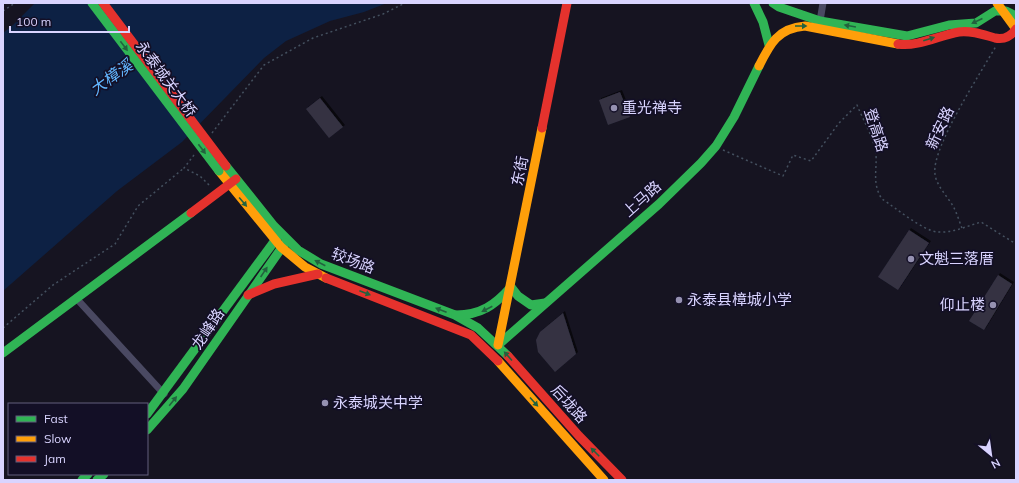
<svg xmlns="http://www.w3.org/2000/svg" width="1019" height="483" viewBox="0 0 1019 483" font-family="Mulish,'Noto Sans SC',sans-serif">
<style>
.water{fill:#0d2144}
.building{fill:#343243;filter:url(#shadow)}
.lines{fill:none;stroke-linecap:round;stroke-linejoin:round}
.path{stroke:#44505f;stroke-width:1.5;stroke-dasharray:2 3;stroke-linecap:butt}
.street{stroke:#4a4962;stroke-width:7}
.fast{stroke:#30b455;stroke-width:9}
.slow{stroke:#ff9f0a;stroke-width:9}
.jam{stroke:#e5322d;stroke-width:9}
.fast-bridge{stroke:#30b455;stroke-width:9}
.jam-bridge{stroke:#e5322d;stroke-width:9}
.oneway{fill:#22623e}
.poi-dot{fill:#9591b1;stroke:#130f26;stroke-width:1.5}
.labels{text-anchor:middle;stroke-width:3.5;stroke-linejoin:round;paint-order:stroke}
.street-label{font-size:15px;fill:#d9d4ff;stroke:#130f26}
.poi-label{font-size:15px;fill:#d9d4ff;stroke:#130f26;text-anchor:start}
.water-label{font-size:16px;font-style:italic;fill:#62b6ff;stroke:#130f26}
</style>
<defs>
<filter id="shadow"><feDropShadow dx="2" dy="-2" stdDeviation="0" flood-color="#0009"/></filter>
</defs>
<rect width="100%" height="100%" fill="#161421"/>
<path class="water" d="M 35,3 L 387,3 L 364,12 L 330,21 L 286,41 L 264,58 L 182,142 L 117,191 L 3,291 L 3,33 L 13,25 Z"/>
<g class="building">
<path d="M 620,92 L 630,117 L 608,125 L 599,100 Z"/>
<path d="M 320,98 L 343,127 L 329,138 L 306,109 Z"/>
<path d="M 909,230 L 929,243 L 898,290 L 878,277 Z"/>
<path d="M 998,275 L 1012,284 L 984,330 L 969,321 Z"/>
<path d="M 563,313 L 576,354 L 555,372 L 538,352 L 536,340 L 540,332 Z"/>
</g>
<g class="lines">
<g class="path">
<path d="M 3,11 L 15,3"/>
<path d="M 212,133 L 264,65 L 313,38 L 383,14 L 405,3"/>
<path d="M 723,150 L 783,176 L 793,155 L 811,161 L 839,123 L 857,105 C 863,120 874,138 876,154 C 877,171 872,184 882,199 C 896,208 923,231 938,232 C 953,233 967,226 981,222 L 1016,244"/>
<path d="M 194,155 L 184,168 L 200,176 L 211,187"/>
<path d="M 962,228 C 959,221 957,213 953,206 C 947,196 936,185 935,174 C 931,148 982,71 996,46"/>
<path d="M 3,328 L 53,285 L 115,244 L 138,206 L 184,168"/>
</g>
<g class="street">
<path d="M 820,21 L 823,3"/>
<path d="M 76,298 L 164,394"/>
</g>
<g class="fast">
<path d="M 754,3 L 763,22 L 769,45"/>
<path d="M 773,3 L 779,7 L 820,21 L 907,36 L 949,25 L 976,23 L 995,11 L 1006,11 L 1016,16"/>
<path d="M 226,166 L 274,226 L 298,250 L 321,264 L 455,315 L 478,328 L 508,356"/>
<path d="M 511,287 L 518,296 L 531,305 L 545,303"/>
<path d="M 456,315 C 481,315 495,305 511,287"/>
<path d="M 498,345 L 659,204 L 701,163 L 716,146 L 734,117 L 759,66"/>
<path d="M 3,353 L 191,213"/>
<path d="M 147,414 L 279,235"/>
<path d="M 147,430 L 183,389 L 285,243"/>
<path d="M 82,480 L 88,474"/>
<path d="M 97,480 L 104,474"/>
</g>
<g class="slow">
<path d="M 997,3 L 1016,29"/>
<path d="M 759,66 C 770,44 778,28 805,26 L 898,44"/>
<path d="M 219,171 L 281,247 L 305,267 L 326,278"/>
<path d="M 498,345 L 542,128"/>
<path d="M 498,361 L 604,480"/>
</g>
<g class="jam">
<path d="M 898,44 C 918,47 940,35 959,32 C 971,30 984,35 995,38 C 1004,40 1011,36 1016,29"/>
<path d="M 542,128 L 567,3"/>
<path d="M 191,213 L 236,179"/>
<path d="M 326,278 L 471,335 L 498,361"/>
<path d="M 248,295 L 274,284 L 318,274"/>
<path d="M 508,356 L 579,436 L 622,480"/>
</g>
<path class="fast-bridge" d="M 92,3 L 219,171"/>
<path class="jam-bridge" d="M 103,3 L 226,166"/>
</g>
<defs><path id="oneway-solid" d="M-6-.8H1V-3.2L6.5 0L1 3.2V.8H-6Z"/></defs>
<g class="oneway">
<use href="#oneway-solid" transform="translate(977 21) rotate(155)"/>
<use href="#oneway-solid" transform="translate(801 26)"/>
<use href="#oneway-solid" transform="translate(850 26) rotate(-170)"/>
<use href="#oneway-solid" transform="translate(929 39) rotate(-17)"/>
<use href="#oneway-solid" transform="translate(124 46) rotate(53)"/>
<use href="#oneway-solid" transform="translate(202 149) rotate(53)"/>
<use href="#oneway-solid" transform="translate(243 202) rotate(50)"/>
<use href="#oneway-solid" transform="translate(320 263) rotate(-153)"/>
<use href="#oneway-solid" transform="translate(264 272) rotate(-56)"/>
<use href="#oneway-solid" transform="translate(365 293) rotate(21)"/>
<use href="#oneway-solid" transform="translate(487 309) rotate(153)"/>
<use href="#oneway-solid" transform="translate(441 310) rotate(-159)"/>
<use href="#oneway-solid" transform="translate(508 356) rotate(-132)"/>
<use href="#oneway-solid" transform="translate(173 401) rotate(-51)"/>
<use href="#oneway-solid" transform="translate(534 402) rotate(48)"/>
<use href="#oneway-solid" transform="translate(595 452) rotate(-135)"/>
</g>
<g class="poi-dot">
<circle cx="614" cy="108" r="4"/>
<circle cx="911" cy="259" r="4"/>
<circle cx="679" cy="300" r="4"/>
<circle cx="993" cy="305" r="4"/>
<circle cx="325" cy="403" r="4"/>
</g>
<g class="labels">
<g class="street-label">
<text transform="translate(166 79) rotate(53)" y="5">永泰城关大桥</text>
<text transform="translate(940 128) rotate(-65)" y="5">新安路</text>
<text transform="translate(876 130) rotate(72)" y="5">登高路</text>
<text transform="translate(520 171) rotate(-79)" y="5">东街</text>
<text transform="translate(642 199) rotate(-42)" y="5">上马路</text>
<text transform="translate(353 261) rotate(21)" y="5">较场路</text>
<text transform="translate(208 329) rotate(-56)" y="5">龙峰路</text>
<text transform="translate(569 404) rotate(48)" y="5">后垅路</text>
</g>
<g class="poi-label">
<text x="622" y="113">重光禅寺</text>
<text x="919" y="264">文魁三落厝</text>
<text x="687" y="305">永泰县樟城小学</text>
<text x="985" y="310" text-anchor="end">仰止楼</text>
<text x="333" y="408">永泰城关中学</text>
</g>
<g class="water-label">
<text transform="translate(111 77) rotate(-36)" y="6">大樟溪</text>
</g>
</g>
<rect width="1019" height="483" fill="none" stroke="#d9d4ff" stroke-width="8"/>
<rect x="8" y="403" width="140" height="72" fill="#130f26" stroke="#625e7d"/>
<rect x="16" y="416" width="20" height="6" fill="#30b455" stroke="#625e7d"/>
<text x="44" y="423" font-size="12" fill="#d9d4ff">Fast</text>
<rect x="16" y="436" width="20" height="6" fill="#ff9f0a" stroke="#625e7d"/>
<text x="44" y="443" font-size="12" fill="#d9d4ff">Slow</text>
<rect x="16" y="456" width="20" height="6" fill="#e5322d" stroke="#625e7d"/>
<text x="44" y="463" font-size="12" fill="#d9d4ff">Jam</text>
<g transform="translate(991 455) rotate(151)" stroke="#130f26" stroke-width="3" paint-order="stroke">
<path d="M0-3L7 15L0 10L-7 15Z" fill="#d9d4ff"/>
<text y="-6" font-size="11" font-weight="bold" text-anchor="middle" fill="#d9d4ff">N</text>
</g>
<path d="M10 26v6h119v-6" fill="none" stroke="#d9d4ff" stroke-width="2"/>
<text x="16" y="26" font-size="12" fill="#d9d4ff" stroke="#130f26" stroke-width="3" paint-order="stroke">100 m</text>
</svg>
